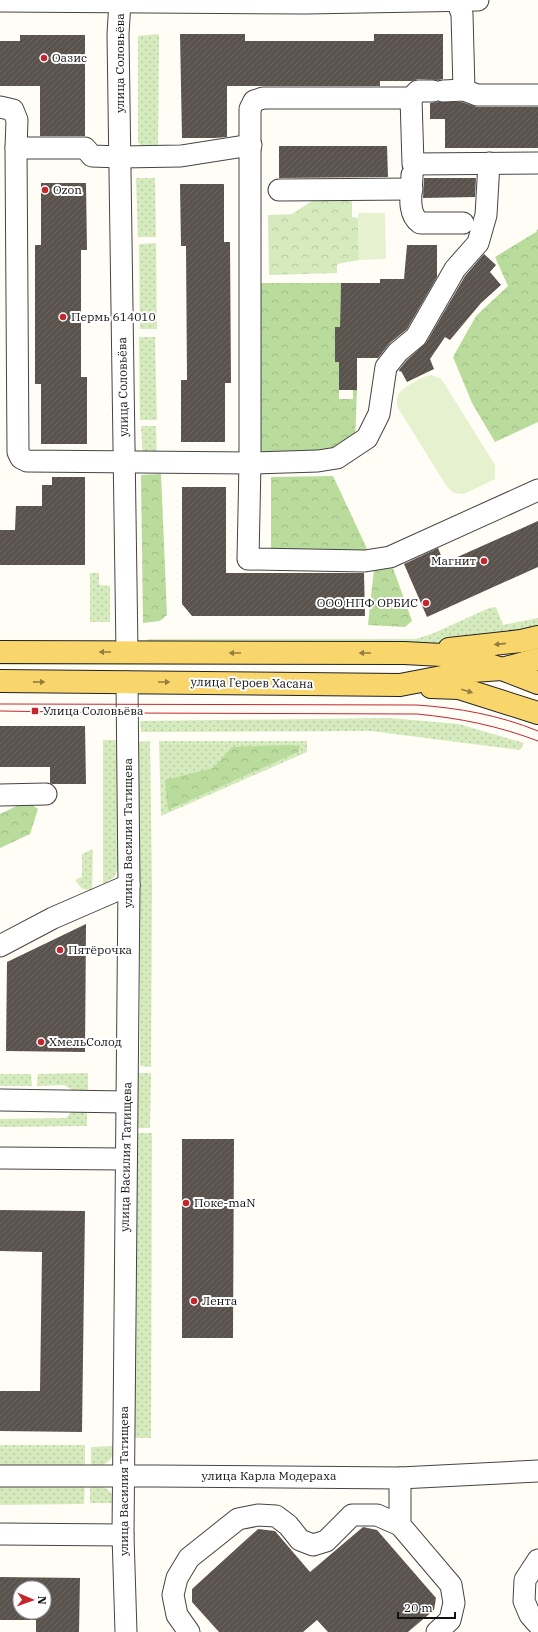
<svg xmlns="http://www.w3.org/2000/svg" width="538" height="1632" viewBox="0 0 538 1632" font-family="'IBM Plex Serif',serif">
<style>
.grass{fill:url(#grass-dots)}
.forest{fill:url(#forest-crowns)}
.park{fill:url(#park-crowns)}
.pitch{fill:#e6f2cf}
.building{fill:url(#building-hatch);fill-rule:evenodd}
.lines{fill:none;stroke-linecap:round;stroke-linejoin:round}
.minor-casing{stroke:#444;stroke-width:23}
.major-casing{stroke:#222;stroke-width:24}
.minor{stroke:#fff;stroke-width:21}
.major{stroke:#f9d66b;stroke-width:22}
.tram{stroke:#c4262e;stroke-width:1}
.oneway{fill:#917d42}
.poi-dot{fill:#c4262e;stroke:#fff;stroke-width:1.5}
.labels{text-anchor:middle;stroke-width:4;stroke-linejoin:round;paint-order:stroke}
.poi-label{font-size:12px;fill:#111;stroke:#fff;text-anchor:start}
.street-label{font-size:12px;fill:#111;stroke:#fff}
</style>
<defs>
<pattern id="grass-dots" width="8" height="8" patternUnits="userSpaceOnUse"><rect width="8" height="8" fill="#d5ebbd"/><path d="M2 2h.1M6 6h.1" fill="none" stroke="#b6c8a1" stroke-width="1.8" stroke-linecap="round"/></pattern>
<pattern id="forest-crowns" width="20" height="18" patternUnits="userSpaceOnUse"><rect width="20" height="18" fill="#b9dc9c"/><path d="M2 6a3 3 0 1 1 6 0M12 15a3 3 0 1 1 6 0" fill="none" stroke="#9ebc85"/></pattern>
<pattern id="park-crowns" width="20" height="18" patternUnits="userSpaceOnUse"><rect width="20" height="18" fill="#d5ebbd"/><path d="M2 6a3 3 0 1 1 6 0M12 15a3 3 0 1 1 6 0" fill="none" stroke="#b6c8a1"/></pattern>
<pattern id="building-hatch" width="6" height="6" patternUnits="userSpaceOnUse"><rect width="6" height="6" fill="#5a524d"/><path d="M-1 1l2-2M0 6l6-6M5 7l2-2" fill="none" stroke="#6d6662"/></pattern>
</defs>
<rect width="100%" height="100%" fill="#fffdf5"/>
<g class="grass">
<path d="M 159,34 L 158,147 L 144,149 L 138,142 L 138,36 Z"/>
<path d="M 136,178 L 155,178 L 156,237 L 138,237 Z"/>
<path d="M 156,243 L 157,329 L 140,329 L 139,244 Z"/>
<path d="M 139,337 L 155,337 L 157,420 L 140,420 Z"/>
<path d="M 141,426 L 156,426 L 157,458 L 143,459 Z"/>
<path d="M 90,573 L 99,573 L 99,585 L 110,586 L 110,622 L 90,622 Z"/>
<path d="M 496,607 L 503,625 L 538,618 L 538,627 L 440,646 L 149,642 L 147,639 L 416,639 L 434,633 L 489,608 Z"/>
<path d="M 0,659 L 401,663 L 398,665 L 0,665 Z"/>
<path d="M 389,718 L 459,724 L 524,743 L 520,750 L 371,731 L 141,732 L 140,721 Z"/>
<path d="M 103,740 L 119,740 L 119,867 L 114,877 L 103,884 Z"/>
<path d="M 150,741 L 152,887 L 151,1067 L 140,1066 L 140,872 L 138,742 Z"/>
<path d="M 159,741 L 307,741 L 307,752 L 161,816 Z"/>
<path d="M 93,849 L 92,890 L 82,889 L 75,880 L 82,877 L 82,854 Z"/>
<path d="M 88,1073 L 88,1091 L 74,1091 L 64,1085 L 37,1086 L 38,1074 Z"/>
<path d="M 138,1073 L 151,1073 L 150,1128 L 137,1128 Z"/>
<path d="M 0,1074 L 31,1074 L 32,1086 L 0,1086 Z"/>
<path d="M 74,1109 L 87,1110 L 87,1126 L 0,1127 L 0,1119 L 66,1118 Z"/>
<path d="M 135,1133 L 152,1133 L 151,1438 L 135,1438 Z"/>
<rect x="0" y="1445" width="85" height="21"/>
<path d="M 116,1446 C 113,1461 106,1466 91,1466 L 91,1447 Z"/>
<path d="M 85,1485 L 84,1504 L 0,1505 L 0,1486 Z"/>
<path d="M 90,1485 C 103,1486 113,1488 114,1503 L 90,1503 Z"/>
</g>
<g class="forest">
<path d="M 538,229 L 538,422 L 495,442 L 472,403 L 453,357 L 476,316 L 508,286 L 495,257 L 536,232 Z"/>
<path d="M 255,283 L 341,283 L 340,327 L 335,328 L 335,361 L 339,362 L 339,399 L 353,399 L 353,390 L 357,390 L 355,441 L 339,450 L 255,459 Z"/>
<path d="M 161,474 L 167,615 L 160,621 L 143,623 L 141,475 Z"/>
<path d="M 333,476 L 369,553 L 271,555 L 271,477 Z"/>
<path d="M 393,568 L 412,621 L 405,627 L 368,625 L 374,569 Z"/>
<path d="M 294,745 L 300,747 L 298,752 L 168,810 L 165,780 L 213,768 L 232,747 Z"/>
<path d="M 27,801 L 38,809 L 30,834 L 0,848 L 0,814 Z"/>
</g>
<path class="park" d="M 321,195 L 352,195 L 352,217 L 358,218 L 359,260 L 337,264 L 337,273 L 269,275 L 268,215 L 292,214 Z"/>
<g class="pitch">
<path d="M 358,213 L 385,213 L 386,259 L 359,260 Z"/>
<path d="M 431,375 L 440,378 L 444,383 L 495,465 L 495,479 L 464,494 L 454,493 L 447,487 L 398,408 C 397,404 396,400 398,395 C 401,388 423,376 431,375 Z"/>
</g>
<g class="building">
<path d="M 180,34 L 245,34 L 245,41 L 374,41 L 374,34 L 443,34 L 443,79 L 438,80 L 418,79 L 412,81 L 380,81 L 380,86 L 227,86 L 227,137 L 215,138 L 182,138 Z"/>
<path d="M 20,35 L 85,35 L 85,136 L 40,136 L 40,86 L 0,86 L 0,41 L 20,41 Z"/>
<path d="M 438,102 L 462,102 L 477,107 L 538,107 L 538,148 L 445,148 L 445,119 L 430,119 L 430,103 Z"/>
<path d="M 279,146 L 387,146 L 388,177 L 279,178 Z"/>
<path d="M 424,178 L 476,178 L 475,197 L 423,198 Z"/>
<path d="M 41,183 L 86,183 L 87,250 L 81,250 L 81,377 L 87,377 L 87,444 L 41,444 L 41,384 L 35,384 L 35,245 L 41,245 Z"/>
<path d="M 180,184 L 224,184 L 224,242 L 230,242 L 231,383 L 225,383 L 225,442 L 181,442 L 181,380 L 187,380 L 186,246 L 181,246 Z"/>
<path d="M 407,245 L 437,245 L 437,277 L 407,329 L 390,343 L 378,358 L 357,358 L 357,390 L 339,390 L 339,362 L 335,362 L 335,327 L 340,327 L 341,283 L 380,283 L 380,279 L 404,279 Z"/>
<path d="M 484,254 L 496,265 L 490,272 L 501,285 L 481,303 L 450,340 L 445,337 L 430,359 L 434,369 L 407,382 L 401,371 L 400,372 L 399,370 L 407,360 L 426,343 L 465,276 Z"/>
<path d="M 52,477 L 85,477 L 85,565 L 0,565 L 0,530 L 15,530 L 16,506 L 42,506 L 42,485 L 52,485 Z"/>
<path d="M 182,487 L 226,487 L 226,573 L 364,573 L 365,616 L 192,616 L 182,604 Z"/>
<path d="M 538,521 L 538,567 L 427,617 L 404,564 L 438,548 L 444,563 Z"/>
<path d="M 0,726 L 85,726 L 86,784 L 52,784 L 50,783 L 50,767 L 0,767 Z"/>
<path d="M 86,924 L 85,1052 L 6,1051 L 7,962 Z"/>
<path d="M 182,1139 L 234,1139 L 233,1338 L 182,1338 Z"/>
<path d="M 0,1210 L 85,1211 L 82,1432 L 0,1431 L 0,1391 L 40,1391 L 42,1252 L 0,1251 Z"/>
<path d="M 363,1527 L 377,1530 L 436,1598 L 434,1610 L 408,1632 L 328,1632 L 317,1620 L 303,1632 L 219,1632 L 192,1602 L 192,1589 L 258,1529 L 275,1531 L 310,1572 Z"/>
<path d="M 0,1577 L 80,1578 L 79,1632 L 36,1632 L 36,1620 L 0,1620 ZM 20,1588 L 44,1588 L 44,1612 L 20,1612 Z"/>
</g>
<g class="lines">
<defs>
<g id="minor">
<path d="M 0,1 L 306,3 L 478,0"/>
<path d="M 457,1 L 462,14 L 464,90"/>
<path d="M 120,2 L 118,34 L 127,652"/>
<path d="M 433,91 L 418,91 L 411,98 L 263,98 L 254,101 L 250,109 L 250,463 L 248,559 L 365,561 L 390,557 L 538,490"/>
<path d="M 443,91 L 464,90 L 477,95 L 538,95"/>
<path d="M 411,98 L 413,164 L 538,163"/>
<path d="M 0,107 L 13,110 L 17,120 L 16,148"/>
<path d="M 251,145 L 181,156 L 121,157 L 92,156 L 85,148 L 16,148 L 18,452 L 21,458 L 27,461 L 250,463 L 318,461 L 337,458 L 367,438 L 379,414 L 386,367 L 398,352 L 416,337 L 455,269 L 478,243 L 486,215 L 489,163"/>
<path d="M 412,175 C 412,190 406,213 420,223 L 463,223"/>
<path d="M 279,190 L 412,189"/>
<path d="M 0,795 L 46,794"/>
<path d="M 0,946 L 53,918 L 129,885"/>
<path d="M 0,1100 L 126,1102"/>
<path d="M 0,1158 L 125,1159"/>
<path d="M 0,1476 L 154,1476 L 400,1478 L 538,1471"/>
<path d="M 400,1478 L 400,1525 L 451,1585 L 454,1603 L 450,1620 L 437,1632"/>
<path d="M 0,1534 L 123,1535"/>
<path d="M 538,1560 L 525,1580 L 524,1601 L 530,1615 L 538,1624"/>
<path d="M 126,1632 L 123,1535 L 129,885 L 127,682"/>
<path d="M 189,1632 L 177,1615 L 173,1595 L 177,1578 L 189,1558 L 238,1519 L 258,1515 L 276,1516 L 288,1525 L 300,1540 L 313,1545 L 326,1541 L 352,1515 L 377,1515 L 400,1525"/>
</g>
<g id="major">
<path d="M 449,649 L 521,641 L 538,637"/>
<path d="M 0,652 L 404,653 L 461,656 L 502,669 L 538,683"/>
<path d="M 0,681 L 400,685 L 473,671 L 502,669 L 538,659"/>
<path d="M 431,687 L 459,688 L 538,713"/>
</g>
</defs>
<use href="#minor" class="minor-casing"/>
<use href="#major" class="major-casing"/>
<use href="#minor" class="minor"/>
<use href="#major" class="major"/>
<g class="tram">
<path d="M 0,704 L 417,705 C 459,708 499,715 538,731"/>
<path d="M 0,711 L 127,713 L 417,714 C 459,718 499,726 538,741"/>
</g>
</g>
<defs><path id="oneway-solid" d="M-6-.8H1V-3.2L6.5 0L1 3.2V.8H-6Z"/></defs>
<g class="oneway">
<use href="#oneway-solid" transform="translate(500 644) rotate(174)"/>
<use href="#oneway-solid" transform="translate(105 652) rotate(-180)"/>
<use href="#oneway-solid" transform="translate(235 653) rotate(-180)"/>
<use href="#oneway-solid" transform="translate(365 653) rotate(-180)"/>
<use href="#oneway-solid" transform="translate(39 682) rotate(1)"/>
<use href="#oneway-solid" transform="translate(164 682)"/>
<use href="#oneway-solid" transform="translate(467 691) rotate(17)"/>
</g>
<g class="poi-dot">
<circle cx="44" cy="58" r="4"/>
<circle cx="45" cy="190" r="4"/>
<circle cx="63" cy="317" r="4"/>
<circle cx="484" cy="561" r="4"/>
<circle cx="426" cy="603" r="4"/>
<rect x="31" y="707" width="8" height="8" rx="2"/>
<circle cx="60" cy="950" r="4"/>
<circle cx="41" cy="1042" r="4"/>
<circle cx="186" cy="1203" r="4"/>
<circle cx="194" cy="1301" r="4"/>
</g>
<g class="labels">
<g class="poi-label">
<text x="52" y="62">Оазис</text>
<text x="53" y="194">Ozon</text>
<text x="71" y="321">Пермь 614010</text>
<text x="476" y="565" text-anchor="end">Магнит</text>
<text x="418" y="607" text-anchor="end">ООО НПФ ОРБИС</text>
<text x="43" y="715">Улица Соловьёва</text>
<text x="68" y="954">Пятёрочка</text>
<text x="49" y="1046">ХмельСолод</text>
<text x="194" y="1207">Поке-maN</text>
<text x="202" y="1305">Лента</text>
</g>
<g class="street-label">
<text transform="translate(120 63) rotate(-90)" y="4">улица Соловьёва</text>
<text transform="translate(123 387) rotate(-91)" y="4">улица Соловьёва</text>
<text transform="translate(252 683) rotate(1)" y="4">улица Героев Хасана</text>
<text transform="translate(128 833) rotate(-90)" y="4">улица Василия Татищева</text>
<text transform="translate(126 1157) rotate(-89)" y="4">улица Василия Татищева</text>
<text x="269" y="1480">улица Карла Модераха</text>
<text transform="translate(124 1481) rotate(-90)" y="4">улица Василия Татищева</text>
</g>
</g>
<g transform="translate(32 1600) rotate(92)"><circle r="19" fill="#ffffff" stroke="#a0a0a0"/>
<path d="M0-3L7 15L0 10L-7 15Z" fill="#c4262e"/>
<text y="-6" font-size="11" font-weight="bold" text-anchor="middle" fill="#111111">N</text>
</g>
<path d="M398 1612v6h57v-6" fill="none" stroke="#111111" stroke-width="2"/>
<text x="404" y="1612" font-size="12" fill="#111111" stroke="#ffffff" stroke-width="3" paint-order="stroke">20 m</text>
</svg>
